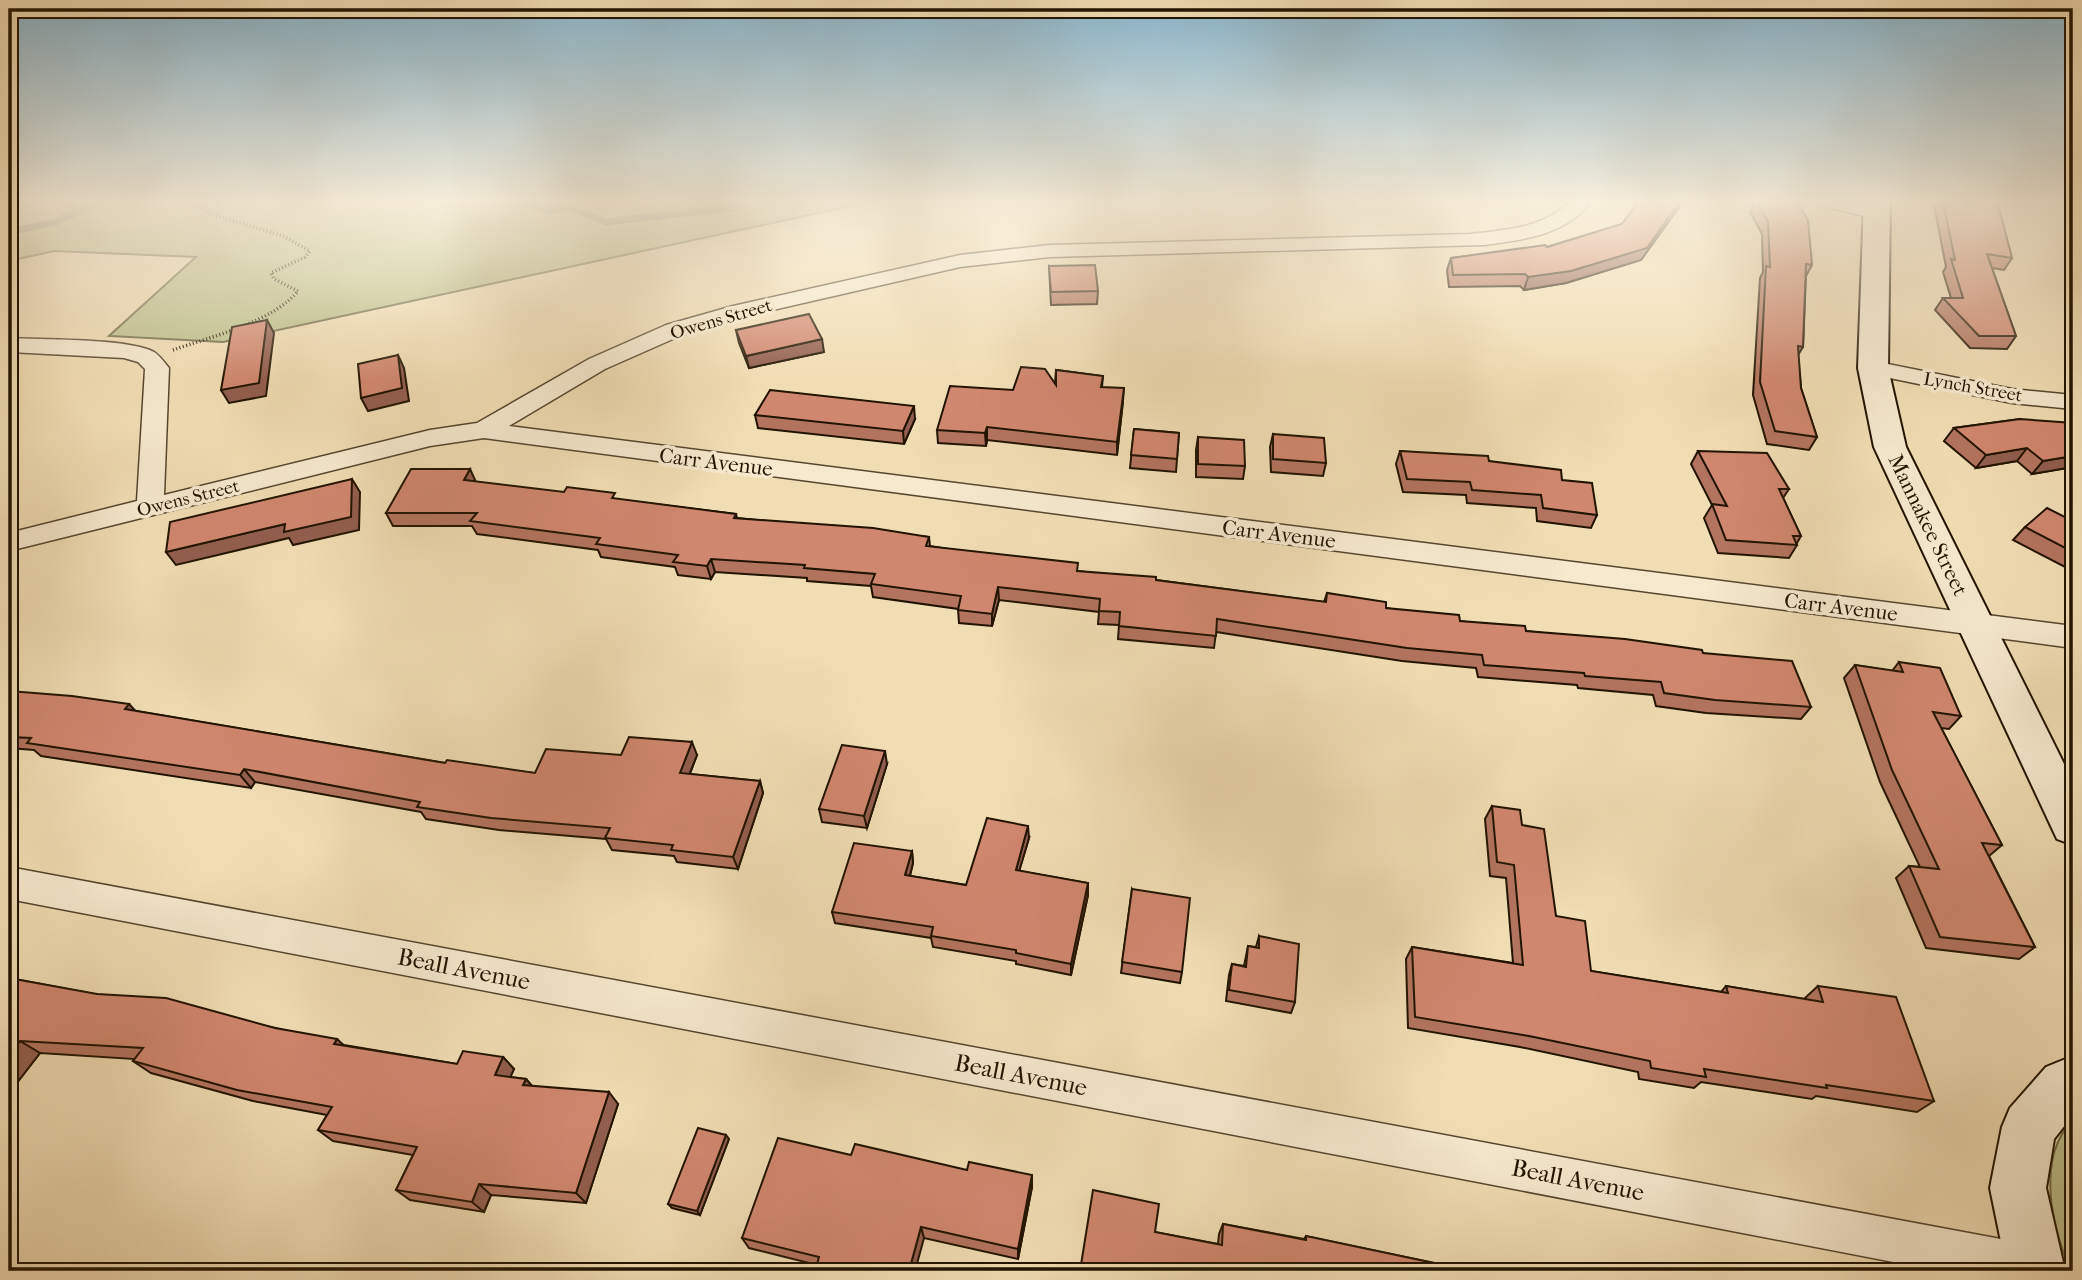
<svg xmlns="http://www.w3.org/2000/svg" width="2082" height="1280" viewBox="0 0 2082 1280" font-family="'IM FELL French Canon',serif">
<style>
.green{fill:#bdc08b;stroke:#6f6a46;stroke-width:2}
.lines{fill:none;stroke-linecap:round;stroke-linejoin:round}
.stream{stroke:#6a7868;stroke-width:7}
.street-casing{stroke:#55462e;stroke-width:3}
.secondary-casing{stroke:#211301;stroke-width:4}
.path{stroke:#211301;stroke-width:3.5;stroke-dasharray:1 2.5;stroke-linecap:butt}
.street{fill:#f6e9ce;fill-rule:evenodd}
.secondary{fill:#f6e9ce;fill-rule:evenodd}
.wall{fill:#b3745f;stroke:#211301;stroke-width:2}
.shaded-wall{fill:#925e4e;stroke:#211301;stroke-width:2}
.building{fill:#d0876f;stroke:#211301;stroke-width:2}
.labels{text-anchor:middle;stroke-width:7;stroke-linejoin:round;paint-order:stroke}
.far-street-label{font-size:18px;fill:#211301;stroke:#f6e9ce}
.street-label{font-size:21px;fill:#211301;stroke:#f6e9ce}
.near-street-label{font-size:24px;fill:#211301;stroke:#f6e9ce}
</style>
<rect width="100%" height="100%" fill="#f1ddb4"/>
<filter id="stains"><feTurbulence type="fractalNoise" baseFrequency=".00286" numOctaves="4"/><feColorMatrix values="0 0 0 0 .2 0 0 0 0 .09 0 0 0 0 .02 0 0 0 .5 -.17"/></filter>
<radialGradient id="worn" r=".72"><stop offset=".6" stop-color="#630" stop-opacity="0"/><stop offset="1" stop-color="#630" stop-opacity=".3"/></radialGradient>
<g class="green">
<path d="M 9,201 L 874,201 L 223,342 L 109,336 L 196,257 L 54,251 L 9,261 Z"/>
<path d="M 2073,1120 L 2073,1271 L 2071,1271 C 2052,1228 2035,1158 2073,1120 Z"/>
</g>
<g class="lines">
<g class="stream">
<path d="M 66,201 L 81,211"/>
<path d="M 523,201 L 525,204 L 549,210 L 571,208 L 606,222 L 740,207"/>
<path d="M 9,232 L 55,222 L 101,201"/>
</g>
<defs>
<g id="street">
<path d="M 1570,201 L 1591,201 C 1567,235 1523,240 1484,245 L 1050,257 L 960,267 L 738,318 L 682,335 L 605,369 L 509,426 L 2073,626 L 2073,648 L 484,438 L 430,446 L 9,551 L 9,533 L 137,501 L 145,369 L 138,362 L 124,358 L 10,352 L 10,338 C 42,340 128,338 154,352 C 159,355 165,363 169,368 L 164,495 L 430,430 L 477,423 L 589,359 L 666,325 L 733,306 L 960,255 L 1050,245 L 1470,234 C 1505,230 1545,228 1570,201 Z"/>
<path d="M 1816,201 L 1850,201 L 1883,209 L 1886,213 L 1876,219 L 1819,205 Z"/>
<path d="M 1873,361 L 2012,389 L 2073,395 L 2073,409 L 2012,403 L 1865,373 L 1861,368 L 1865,363 Z"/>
<path d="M 9,867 L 2033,1245 L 2049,1251 L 2055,1267 L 2054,1271 L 1940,1271 L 9,899 Z"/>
</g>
<g id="secondary">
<path d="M 1864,201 L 1890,201 L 1888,368 L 1906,447 L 2073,782 L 2073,845 L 2057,839 L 1874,447 L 1858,368 Z"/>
<path d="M 2073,1056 L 2073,1115 L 2054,1139 L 2046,1188 L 2065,1271 L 2007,1271 L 1990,1188 L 2002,1127 L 2010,1108 L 2046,1067 Z"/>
</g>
</defs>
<use href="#street" class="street-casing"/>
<use href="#secondary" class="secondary-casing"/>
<path class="path" d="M 173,350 C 210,337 273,322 298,291 L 274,279 L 271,273 L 305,257 L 310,251 L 283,236 L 205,212 L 204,201"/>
<use href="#street" class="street"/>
<use href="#secondary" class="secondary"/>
</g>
<g class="wall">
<path d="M 1639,201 L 1681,201 L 1679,207 L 1641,260 L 1566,283 L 1524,290 L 1520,286 L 1449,287 L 1447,270 L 1451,258 L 1547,247 L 1622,224 Z"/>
<path d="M 1755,201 L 1774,201 L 1812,265 L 1806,276 L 1803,347 L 1798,355 L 1801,388 L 1817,437 L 1809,450 L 1767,444 L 1753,395 L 1760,278 L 1763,272 L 1762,234 L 1750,212 Z"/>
<path d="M 1937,201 L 1997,201 L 2012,258 L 2004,270 L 1992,268 L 2016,336 L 2007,349 L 1970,348 L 1935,310 L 1943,298 L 1951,298 L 1943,272 L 1946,267 L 1934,205 Z"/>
<path d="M 1049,266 L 1098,291 L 1097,304 L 1051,305 Z"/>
<path d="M 736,330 L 824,352 L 749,368 L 739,343 Z"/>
<path d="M 1056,370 L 1103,376 L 1102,387 L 1123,401 L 1117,455 L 987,440 L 986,446 L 938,443 L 937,430 L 1013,390 L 1055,383 Z"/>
<path d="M 755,415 L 915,419 L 904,444 L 758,428 Z"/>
<path d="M 2020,419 L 2073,467 L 2032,474 L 2017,461 L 1976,468 L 1944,441 L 1954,428 Z"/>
<path d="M 1134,429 L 1179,433 L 1176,472 L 1130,468 Z"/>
<path d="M 1273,434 L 1326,463 L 1323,476 L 1271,472 L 1270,447 Z"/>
<path d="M 1198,437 L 1245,466 L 1243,479 L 1196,477 L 1196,450 Z"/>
<path d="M 1400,451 L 1489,461 L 1562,480 L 1597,515 L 1591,528 L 1537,521 L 1536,508 L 1467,503 L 1466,495 L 1403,492 L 1396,464 Z"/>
<path d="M 1698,451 L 1789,489 L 1783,498 L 1801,536 L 1797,543 L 1797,545 L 1789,558 L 1718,553 L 1704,518 L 1712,505 L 1691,464 Z"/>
<path d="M 476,482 L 736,514 L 737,518 L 929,537 L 930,546 L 1078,571 L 1156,580 L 1324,602 L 1327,593 L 1386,608 L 1460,621 L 1526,631 L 1703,653 L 1811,707 L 1801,719 L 1706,713 L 1656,706 L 1653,695 L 1578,688 L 1577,685 L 1478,677 L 1476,668 L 1402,661 L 1216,632 L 1214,648 L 1118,639 L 1119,625 L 1098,624 L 1099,612 L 999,600 L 992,626 L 959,623 L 958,609 L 873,597 L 871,586 L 807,581 L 807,578 L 715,572 L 711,579 L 678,575 L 675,567 L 601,557 L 598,550 L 477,534 L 472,526 L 393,526 L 386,513 Z"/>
<path d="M 2073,521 L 2073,571 L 2013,540 L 2025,527 Z"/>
<path d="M 1899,662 L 1961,716 L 1949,729 L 1941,728 L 2002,845 L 1989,856 L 2035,947 L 2019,959 L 1926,948 L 1896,878 L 1909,866 L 1920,867 L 1880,782 L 1844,678 L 1855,665 L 1892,671 Z"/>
<path d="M 9,691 L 136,711 L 445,763 L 535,773 L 621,755 L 697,755 L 690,774 L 760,781 L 763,793 L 738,869 L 677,862 L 674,856 L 612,850 L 606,839 L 499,830 L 426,819 L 421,812 L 255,782 L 251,788 L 41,756 L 34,750 L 9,748 Z"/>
<path d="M 887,764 L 867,828 L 822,822 L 819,809 Z"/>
<path d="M 1492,806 L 1522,825 L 1556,916 L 1591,971 L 1721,992 L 1726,986 L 1804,999 L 1818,986 L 1934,1101 L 1917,1112 L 1816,1096 L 1812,1099 L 1701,1082 L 1694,1088 L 1639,1079 L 1638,1072 L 1520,1047 L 1408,1028 L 1406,959 L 1412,947 L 1513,963 L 1506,878 L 1490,876 L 1485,819 Z"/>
<path d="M 1029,838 L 1019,871 L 1088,883 L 1088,895 L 1071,975 L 1016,964 L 1016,961 L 933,947 L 931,938 L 835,923 L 832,912 L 912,851 L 913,863 L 910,876 L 966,885 Z"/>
<path d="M 1132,889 L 1182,972 L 1180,983 L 1121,973 Z"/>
<path d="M 1259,936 L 1295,1002 L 1291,1013 L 1226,1001 L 1229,975 L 1232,964 L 1244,966 L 1248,946 L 1256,947 Z"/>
<path d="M 9,978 L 275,1028 L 344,1045 L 457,1064 L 503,1057 L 514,1069 L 510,1077 L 526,1079 L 532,1086 L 618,1104 L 586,1203 L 491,1195 L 484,1212 L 410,1200 L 396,1190 L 413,1155 L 333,1141 L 318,1130 L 327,1115 L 253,1101 L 151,1073 L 133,1061 L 135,1059 L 40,1053 L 9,1093 Z"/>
<path d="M 729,1139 L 700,1215 L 672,1208 L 668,1204 Z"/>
<path d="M 851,1155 L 1032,1187 L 1018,1259 L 924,1238 L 817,1265 L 749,1248 L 742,1238 Z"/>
<path d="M 1223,1224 L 1304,1239 L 1306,1236 L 1472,1271 L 1080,1271 L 1155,1232 L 1218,1244 L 1219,1234 Z"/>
</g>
<g class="shaded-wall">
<path d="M 1680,201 L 1681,201 L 1679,207 L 1641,260 L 1566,283 L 1524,290 L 1528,277 Z"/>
<path d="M 267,320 L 274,333 L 266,396 L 229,403 L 221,390 Z"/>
<path d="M 822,339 L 824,352 L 749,368 L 746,356 Z"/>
<path d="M 398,355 L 404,368 L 409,401 L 368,411 L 361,398 Z"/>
<path d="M 1124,388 L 1123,401 L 1117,455 L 1117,442 Z"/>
<path d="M 914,406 L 915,419 L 904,444 L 903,431 Z"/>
<path d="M 987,427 L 987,440 L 986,446 L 985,433 Z"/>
<path d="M 2027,448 L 2017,461 L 1976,468 L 1986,455 Z"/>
<path d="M 2073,456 L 2073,467 L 2032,474 L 2043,461 Z"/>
<path d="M 470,469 L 476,482 L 464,480 Z"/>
<path d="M 352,479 L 360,492 L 359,530 L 293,545 L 289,538 L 176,565 L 166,552 L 285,524 Z"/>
<path d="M 711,559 L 715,572 L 711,579 L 707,566 Z"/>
<path d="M 998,587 L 999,600 L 992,626 L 992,614 Z"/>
<path d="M 129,704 L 141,717 L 125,709 Z"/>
<path d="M 692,742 L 697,755 L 685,785 L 680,773 Z"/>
<path d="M 885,751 L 887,764 L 867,828 L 864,816 Z"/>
<path d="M 244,769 L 255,782 L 251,788 L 240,775 Z"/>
<path d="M 760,781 L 763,793 L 738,869 L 733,857 Z"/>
<path d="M 1028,826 L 1029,838 L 1016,882 L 1016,870 Z"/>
<path d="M 912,851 L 913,863 L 907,887 L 905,875 Z"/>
<path d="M 1088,883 L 1088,895 L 1071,975 L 1071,964 Z"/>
<path d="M 337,1039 L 350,1051 L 334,1044 Z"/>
<path d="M 20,1041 L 40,1053 L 9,1093 L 9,1055 Z"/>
<path d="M 503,1057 L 514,1069 L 506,1087 L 495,1075 Z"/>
<path d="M 526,1079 L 536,1091 L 523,1085 Z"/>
<path d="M 609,1092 L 618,1104 L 586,1203 L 576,1193 Z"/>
<path d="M 726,1135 L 729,1139 L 700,1215 L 697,1211 Z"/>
<path d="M 1032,1175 L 1032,1187 L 1018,1259 L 1018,1249 Z"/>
<path d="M 479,1184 L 491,1195 L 484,1212 L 472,1202 Z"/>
<path d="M 921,1227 L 924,1238 L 915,1271 L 909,1271 Z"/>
</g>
<g class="building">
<path d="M 1639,201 L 1680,201 L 1647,248 L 1571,271 L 1528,277 L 1525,274 L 1453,275 L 1451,258 L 1545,245 L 1547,247 L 1622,224 Z"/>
<path d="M 1756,201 L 1797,202 L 1808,220 L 1812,265 L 1806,264 L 1803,347 L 1798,346 L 1801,388 L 1817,437 L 1775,431 L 1760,382 L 1766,266 L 1770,267 L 1768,222 Z"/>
<path d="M 1943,201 L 1997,201 L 2012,258 L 1987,254 L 2016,336 L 1979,336 L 1943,298 L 1963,298 L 1951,259 L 1955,260 Z"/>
<path d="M 1095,265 L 1098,291 L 1051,292 L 1049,266 Z"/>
<path d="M 809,314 L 822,339 L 746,356 L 736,330 Z"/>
<path d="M 267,320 L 259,383 L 221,390 L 232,327 Z"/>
<path d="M 398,355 L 402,388 L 361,398 L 358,364 Z"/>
<path d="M 1021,367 L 1045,369 L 1056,385 L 1056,370 L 1103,376 L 1101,387 L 1124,388 L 1117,442 L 987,427 L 985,433 L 937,430 L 950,386 L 1013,390 Z"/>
<path d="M 770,390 L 914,406 L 903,431 L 755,415 Z"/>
<path d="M 2020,419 L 2073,423 L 2073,456 L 2043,461 L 2027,448 L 1986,455 L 1954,428 Z"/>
<path d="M 1134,429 L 1179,433 L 1177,459 L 1131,455 Z"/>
<path d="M 1273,434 L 1324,438 L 1326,463 L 1273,459 Z"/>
<path d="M 1198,437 L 1244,440 L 1245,466 L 1198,464 Z"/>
<path d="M 1400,451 L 1488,456 L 1489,461 L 1561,470 L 1562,480 L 1592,483 L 1597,515 L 1543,508 L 1541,495 L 1472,490 L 1470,482 L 1407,479 Z"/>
<path d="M 1698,451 L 1767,453 L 1789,489 L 1779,489 L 1801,536 L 1793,536 L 1797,545 L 1726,540 L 1712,504 L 1727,506 Z"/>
<path d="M 411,469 L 470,469 L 464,480 L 564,492 L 567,487 L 615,493 L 612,498 L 736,514 L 734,518 L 873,528 L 929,537 L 926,546 L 1078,563 L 1077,571 L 1156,577 L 1156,580 L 1326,602 L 1327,593 L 1386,602 L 1386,608 L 1459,615 L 1460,621 L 1525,626 L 1526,631 L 1625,639 L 1702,650 L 1703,653 L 1792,661 L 1811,707 L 1715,700 L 1664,693 L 1661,682 L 1585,676 L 1584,673 L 1484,665 L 1482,655 L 1407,648 L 1217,619 L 1216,636 L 1119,626 L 1120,612 L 1099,611 L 1100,599 L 998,587 L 992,614 L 958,610 L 961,596 L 871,584 L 875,574 L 804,568 L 805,565 L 711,559 L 707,566 L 673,562 L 678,555 L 596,544 L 600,538 L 470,521 L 477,513 L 386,513 Z"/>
<path d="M 352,479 L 351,517 L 284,532 L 285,524 L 166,552 L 170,522 Z"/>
<path d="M 2047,508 L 2073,521 L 2073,552 L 2025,527 Z"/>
<path d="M 1899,662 L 1940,668 L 1961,716 L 1933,712 L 2002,845 L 1982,843 L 2035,947 L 1940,937 L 1909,866 L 1939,869 L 1892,770 L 1855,665 L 1903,672 Z"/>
<path d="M 9,691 L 72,696 L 129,704 L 125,709 L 445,763 L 447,760 L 535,773 L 546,749 L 621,755 L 629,737 L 692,742 L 680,773 L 760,781 L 733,857 L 671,850 L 673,845 L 605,838 L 610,828 L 491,818 L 417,807 L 420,802 L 244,769 L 240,775 L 27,743 L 31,738 L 9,737 Z"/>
<path d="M 842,745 L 885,751 L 864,816 L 819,809 Z"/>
<path d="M 1492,806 L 1520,810 L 1522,825 L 1544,829 L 1556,916 L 1585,921 L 1591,971 L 1728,993 L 1726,986 L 1823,1002 L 1818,986 L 1896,997 L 1934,1101 L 1826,1085 L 1827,1088 L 1704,1069 L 1706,1077 L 1651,1068 L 1650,1061 L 1529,1036 L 1415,1017 L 1412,947 L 1523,965 L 1514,865 L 1497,862 Z"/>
<path d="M 987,818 L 1028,826 L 1016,870 L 1088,883 L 1071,964 L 1016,953 L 1016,950 L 931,936 L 933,927 L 832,912 L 854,843 L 912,851 L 905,875 L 966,885 Z"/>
<path d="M 1132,889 L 1190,898 L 1182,972 L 1122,962 Z"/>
<path d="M 1259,936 L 1299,944 L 1295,1002 L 1229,990 L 1232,964 L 1246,967 L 1248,946 L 1259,948 Z"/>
<path d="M 9,978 L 97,994 L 166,998 L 275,1028 L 337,1039 L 334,1044 L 457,1064 L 463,1051 L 503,1057 L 495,1075 L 526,1079 L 523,1085 L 609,1092 L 576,1193 L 479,1184 L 472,1202 L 396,1190 L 417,1147 L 318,1130 L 332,1107 L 237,1090 L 133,1061 L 143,1048 L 20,1041 L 9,1055 Z"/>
<path d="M 698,1128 L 726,1135 L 697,1211 L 668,1204 Z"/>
<path d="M 778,1138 L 851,1155 L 855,1144 L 967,1170 L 969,1162 L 1032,1175 L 1018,1249 L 921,1227 L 909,1271 L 815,1271 L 819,1257 L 742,1238 Z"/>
<path d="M 1093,1190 L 1159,1204 L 1155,1232 L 1222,1245 L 1223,1224 L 1306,1240 L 1306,1236 L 1472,1271 L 1080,1271 Z"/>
</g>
<linearGradient id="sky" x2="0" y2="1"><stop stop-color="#89b7d0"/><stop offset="0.53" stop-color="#f9f0dd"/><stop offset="1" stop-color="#f9f0dd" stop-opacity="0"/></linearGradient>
<rect width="2082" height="380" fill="url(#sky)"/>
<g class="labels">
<g class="far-street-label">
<text transform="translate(721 319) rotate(-16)" y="6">Owens Street</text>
<text transform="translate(1973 387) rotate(10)" y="6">Lynch Street</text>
<text transform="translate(188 498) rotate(-14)" y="6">Owens Street</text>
</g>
<g class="street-label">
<text transform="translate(716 462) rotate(7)" y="7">Carr Avenue</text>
<text transform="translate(1928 525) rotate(64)" y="7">Mannakee Street</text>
<text transform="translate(1279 534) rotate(7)" y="7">Carr Avenue</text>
<text transform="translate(1841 607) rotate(7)" y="7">Carr Avenue</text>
</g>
<g class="near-street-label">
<text transform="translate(464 969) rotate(11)" y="8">Beall Avenue</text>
<text transform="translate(1021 1075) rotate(11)" y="8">Beall Avenue</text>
<text transform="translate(1578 1180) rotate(11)" y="8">Beall Avenue</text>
</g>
</g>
<rect width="2082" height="1280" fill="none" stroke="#f1ddb4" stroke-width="35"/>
<rect x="10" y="10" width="2061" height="1259" fill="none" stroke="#211301" stroke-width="3.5"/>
<rect x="18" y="18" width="2047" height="1245" fill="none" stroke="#211301" stroke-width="2"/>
<rect width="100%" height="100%" filter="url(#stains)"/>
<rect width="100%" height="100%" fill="url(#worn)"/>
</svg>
